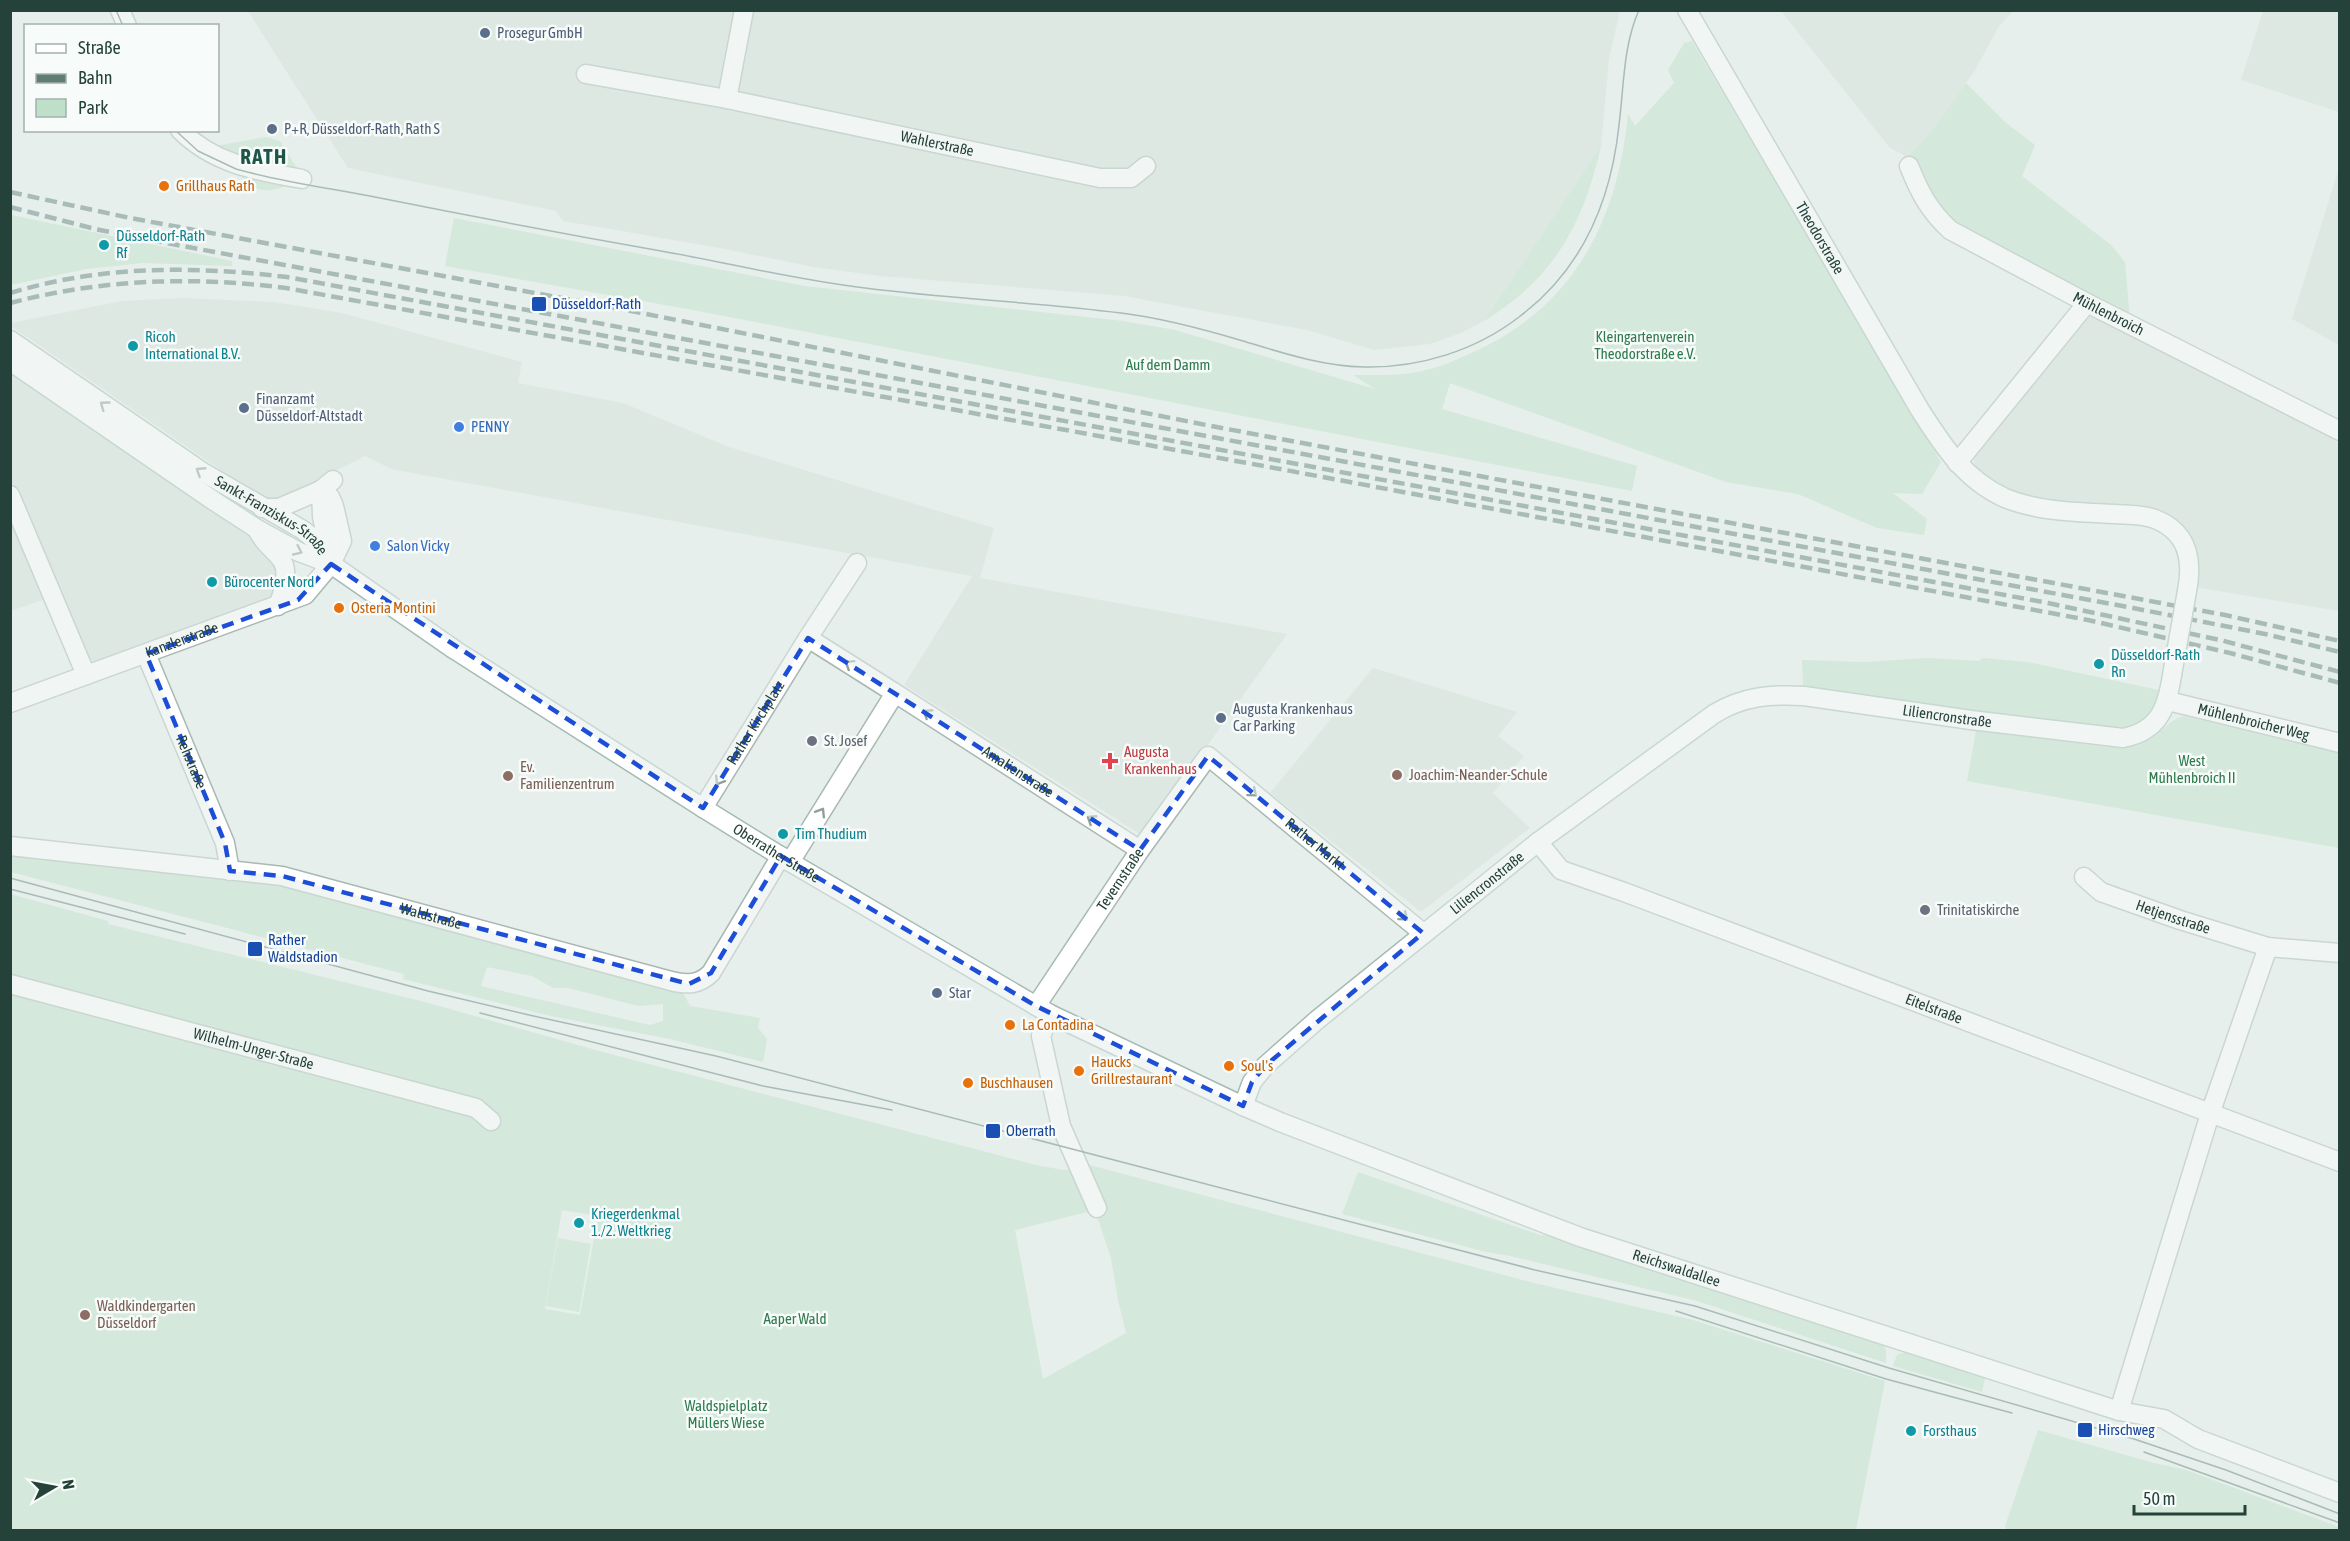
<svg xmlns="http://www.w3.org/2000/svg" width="2350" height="1541" viewBox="0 0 2350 1541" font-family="'Asap Condensed',sans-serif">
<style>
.built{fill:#d4dfda}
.green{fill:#bfe0c8;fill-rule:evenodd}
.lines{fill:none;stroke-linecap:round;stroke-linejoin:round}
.minor-casing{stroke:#a8b8b2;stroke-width:21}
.secondary-casing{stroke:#a4bbb3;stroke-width:21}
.minor{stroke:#fff;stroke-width:18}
.secondary{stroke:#fff;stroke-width:18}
.tram{stroke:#5f7d75;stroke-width:1.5}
.rail{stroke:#5f7d75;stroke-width:4.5;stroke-dasharray:12 6;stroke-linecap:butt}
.secondary-bridge-casing{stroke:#a4bbb3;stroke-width:21;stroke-linecap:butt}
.secondary-bridge{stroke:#fff;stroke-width:18}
.oneway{stroke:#92a09c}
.marked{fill:none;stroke:#1d4ed8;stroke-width:4.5;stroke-dasharray:12 8;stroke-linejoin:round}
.service-dot{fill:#5c6f8a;stroke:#f7fbf9;stroke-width:2}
.food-dot{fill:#e8710a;stroke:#f7fbf9;stroke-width:2}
.culture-dot{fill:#0f9aa8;stroke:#f7fbf9;stroke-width:2}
.transit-dot{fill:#1a4fb4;stroke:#f7fbf9;stroke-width:2}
.shop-dot{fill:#3f7fe0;stroke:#f7fbf9;stroke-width:2}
.worship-dot{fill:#6b7280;stroke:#f7fbf9;stroke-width:2}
.health-dot{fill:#e0444e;stroke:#f7fbf9;stroke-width:2}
.education-dot{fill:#8d6e63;stroke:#f7fbf9;stroke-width:2}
.labels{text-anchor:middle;stroke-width:5;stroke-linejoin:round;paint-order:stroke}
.service-label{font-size:15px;fill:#4e5e75;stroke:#f7fbf9;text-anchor:start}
.street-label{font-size:15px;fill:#24423a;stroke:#f7fbf9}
.food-label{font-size:15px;fill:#c56008;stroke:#f7fbf9;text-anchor:start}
.culture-label{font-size:15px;fill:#0d838f;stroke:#f7fbf9;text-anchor:start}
.transit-label{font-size:15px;fill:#164399;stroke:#f7fbf9;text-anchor:start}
.park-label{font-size:15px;fill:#2d7a4b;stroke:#f7fbf9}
.shop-label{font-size:15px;fill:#366cbe;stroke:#f7fbf9;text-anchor:start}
.worship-label{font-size:15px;fill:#5b616d;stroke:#f7fbf9;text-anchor:start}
.health-label{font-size:15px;fill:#be3a42;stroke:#f7fbf9;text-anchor:start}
.education-label{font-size:15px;fill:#785e54;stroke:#f7fbf9;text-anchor:start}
.district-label{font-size:21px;font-weight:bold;letter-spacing:1.5px;fill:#1f5548;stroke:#f7fbf9}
</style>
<rect width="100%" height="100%" fill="#e6efeb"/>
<g class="built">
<path d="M 248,11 L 1620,11 L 1609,59 L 1601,146 L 1484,321 L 1461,333 L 1430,344 L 1374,350 L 1307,330 L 1124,296 L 880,276 L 813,267 L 720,248 L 563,221 L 556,211 L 348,168 Z"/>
<path d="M 1781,11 L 2013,11 L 1999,26 L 1975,70 L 1936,126 L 1908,157 L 1890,148 Z"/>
<path d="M 2263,11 L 2339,11 L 2339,112 L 2241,80 Z"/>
<path d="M 2339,168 L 2340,345 L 2339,345 L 2292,319 Z"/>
<path d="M 182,298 L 274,302 L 342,313 L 522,362 L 518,383 L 623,403 L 729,447 L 994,528 L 980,578 L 1287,634 L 1143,836 L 904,685 L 972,576 L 391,469 L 365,456 L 281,499 L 263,499 L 11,326 L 11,323 L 122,301 Z"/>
<path d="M 2087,311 L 2339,438 L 2339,611 L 2194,587 L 2197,568 L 2152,509 L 2136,506 L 2058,502 L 2021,494 L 1976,473 L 1973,452 Z"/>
<path d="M 11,372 L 272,549 L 283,573 L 278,598 L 100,664 L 84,659 L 48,598 L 11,611 Z"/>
<path d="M 1373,668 L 1517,712 L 1498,736 L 1524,756 L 1493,793 L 1530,828 L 1421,912 L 1270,793 Z"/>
</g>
<g class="green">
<path d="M 1692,41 L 1941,462 L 1922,494 L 1893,493 L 1927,519 L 1924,535 L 1877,528 L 1798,494 L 1726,482 L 1450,383 L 1442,409 L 1637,466 L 1632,491 L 693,310 L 445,266 L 454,218 L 805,286 L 1123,321 L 1175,330 L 1375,389 L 1353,375 C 1376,375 1400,376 1422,371 C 1442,367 1460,358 1478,350 C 1576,304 1618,218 1628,114 L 1635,126 L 1674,83 L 1668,70 L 1684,43 Z"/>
<path d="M 1966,83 L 2005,122 L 2035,145 L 2022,176 L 2111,245 L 2125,262 L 2130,321 L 1969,235 L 1946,217 L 1908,157 L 1936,126 Z"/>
<path d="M 266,137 L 280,141 L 296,167 L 300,168 L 298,171 L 257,163 L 215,146 Z"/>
<path d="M 1601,146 C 1583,225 1554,278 1484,321 Z"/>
<path d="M 244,175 L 285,184 L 285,186 C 271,193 249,192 242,176 Z"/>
<path d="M 11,215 L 232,261 L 232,266 L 142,263 L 86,269 L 11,285 Z"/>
<path d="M 1928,658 L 1979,661 L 1983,658 L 2028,662 L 2163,691 C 2155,713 2139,728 2115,729 L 1803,690 L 1802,660 L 1864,662 Z"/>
<path d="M 2183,716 L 2339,752 L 2339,848 L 1967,781 L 1976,730 L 2108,747 C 2125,747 2140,746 2155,736 C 2164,728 2171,720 2183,716 Z"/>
<path d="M 10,848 L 250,874 L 679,985 L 690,1006 L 760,1018 L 758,1028 L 767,1039 L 763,1062 L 670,1039 L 551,1016 L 403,979 L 404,974 L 11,872 ZM 487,967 L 532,976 L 553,988 L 568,988 L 638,1006 L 663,1004 L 663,1021 L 650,1025 L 481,986 Z"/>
<path d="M 10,894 L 108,921 L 108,924 L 425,1002 L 599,1051 L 1036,1165 L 1063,1170 L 1083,1169 L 1082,1163 L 1534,1283 L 1693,1320 L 1885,1381 L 1856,1530 L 11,1530 ZM 562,1210 L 598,1216 L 580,1315 L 545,1309 ZM 1095,1210 L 1111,1258 L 1118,1300 L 1126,1333 L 1043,1379 L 1015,1230 Z"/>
<path d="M 1358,1172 L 1540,1235 L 1546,1235 L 1883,1344 L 1886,1351 L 1886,1363 L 1697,1301 L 1510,1256 L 1486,1252 L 1342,1214 Z"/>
<path d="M 558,1238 L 591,1244 L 579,1312 L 546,1306 Z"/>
<path d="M 1902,1353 L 1912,1353 L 1985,1378 L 1982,1392 L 1893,1366 L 1897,1355 Z"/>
<path d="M 2038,1430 L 2154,1463 L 2186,1470 L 2339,1527 L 2339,1530 L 2007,1530 L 2005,1526 Z"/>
</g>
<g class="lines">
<defs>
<g id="minor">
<path d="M 120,10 L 127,26"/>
<path id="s1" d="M 586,74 L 727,99 L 1100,178 L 1131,178 L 1146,166"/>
<path d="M 727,99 L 744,10"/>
<path d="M 180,130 C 214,164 257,171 302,179"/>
<path id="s2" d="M 1909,166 C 1920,193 1928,209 1950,230 L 2087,303 L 2340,431"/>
<path d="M 1957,463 L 2087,303"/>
<path d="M 321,490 L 322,516 L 331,564"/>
<path d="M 10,495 L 86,675"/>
<path d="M 262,508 L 279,508 L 321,490 L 333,480"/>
<path d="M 257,529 C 265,546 271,546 281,559 C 290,571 283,593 278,606"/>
<path d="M 808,638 L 857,563"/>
<path id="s3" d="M 146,654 L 225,843 L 230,871"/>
<path id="s4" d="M 895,693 L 1140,850"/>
<path id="s5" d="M 2168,701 L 2340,743"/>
<path id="s6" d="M 10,703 L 305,595 L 331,564 L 342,541 L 334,506 L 330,497 L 321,490"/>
<path id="s7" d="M 703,808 L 808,638 L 895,693 L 790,862"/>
<path id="s8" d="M 1538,842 L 1561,870 L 1624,892 L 2340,1162"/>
<path id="s9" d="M 10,846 L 282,876 L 671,981 C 687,985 699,985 711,973 L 781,856"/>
<path id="s10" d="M 2084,877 L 2101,892 L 2180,920 L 2268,947 L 2340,953"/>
<path id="s11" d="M 10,984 L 476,1108 L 491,1121"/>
<path id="s12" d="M 1036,1006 L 1140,850 L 1208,756 L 1423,933"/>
<path d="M 1050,1014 L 1041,1036 L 1061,1126 L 1097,1208"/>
<path d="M 2119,1411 L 2210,1114 L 2268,947"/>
</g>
<g id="secondary">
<path id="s13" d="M 1687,10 L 1920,410 C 1943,446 1965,480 2005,498 C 2039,512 2078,512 2114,514 C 2128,515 2142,514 2155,519 C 2188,532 2193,560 2187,591"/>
<path id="s14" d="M 10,340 L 201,471 L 303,530 L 315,540 L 331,564"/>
<path id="s15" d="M 10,361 L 214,501 L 257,529 L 299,552 L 331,564 L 455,650 L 703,808 L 790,862 L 1050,1014 L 1243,1106 L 1280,1122 L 1580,1237 L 2119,1411 L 2164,1419 L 2198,1439 L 2340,1493"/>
<path id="s16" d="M 1243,1106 L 1252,1082 L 1265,1066 L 1317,1020 L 1538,842 L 1714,714 C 1743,696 1771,694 1804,696 L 1971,720 L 2123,738 C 2159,731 2167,708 2172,675"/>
</g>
</defs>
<use href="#minor" class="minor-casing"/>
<use href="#secondary" class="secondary-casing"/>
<use href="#minor" class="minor"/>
<use href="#secondary" class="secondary"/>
<g class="tram">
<path d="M 116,10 L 123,26"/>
<path d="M 175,130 L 198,151 L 236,169 C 282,182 329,188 375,197 C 470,216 565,234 661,251 C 729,263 796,280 865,288 C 950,299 1036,302 1121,313 C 1163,318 1203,329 1243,341 C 1283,353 1322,366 1364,367 C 1419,368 1475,351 1519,317 C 1582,270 1611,201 1619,125 C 1624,86 1623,46 1639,10"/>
<path d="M 10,878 L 428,991 L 529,1015 L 716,1056 L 1535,1270 L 1695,1306 L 1889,1368 L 2134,1439 L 2226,1470 L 2340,1514"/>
<path d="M 10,889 L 185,934"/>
<path d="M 480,1013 L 763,1086 L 892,1110"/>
<path d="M 1676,1311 L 1886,1379 L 2012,1413"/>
<path d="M 2144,1452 L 2340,1523"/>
</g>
<g class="rail">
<path d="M 10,192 L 130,218 L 616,308 L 1211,426 L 2225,615 L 2340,641"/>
<path d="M 10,207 L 95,229 L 177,245 L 2133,608 L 2265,634 L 2340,652"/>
<path d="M 10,293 C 103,265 192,266 287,277 L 2048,603 L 2220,640 L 2340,672"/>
<path d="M 10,303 C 102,279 193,276 286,288 L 1280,469 L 2088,620 L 2230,653 L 2340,683"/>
</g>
<defs>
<path id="secondary-bridge" d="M 2172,675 L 2187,591"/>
</defs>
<use href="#secondary-bridge" class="secondary-bridge-casing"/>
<use href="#secondary-bridge" class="secondary-bridge"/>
</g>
<defs><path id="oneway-chevron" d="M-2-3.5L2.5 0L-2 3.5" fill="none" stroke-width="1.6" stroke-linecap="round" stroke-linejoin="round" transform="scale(1.5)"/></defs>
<g class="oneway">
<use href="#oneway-chevron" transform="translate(104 405) rotate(-144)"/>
<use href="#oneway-chevron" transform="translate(200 471) rotate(-147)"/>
<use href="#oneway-chevron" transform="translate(298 551) rotate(25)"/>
<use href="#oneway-chevron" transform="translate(849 664) rotate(-148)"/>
<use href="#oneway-chevron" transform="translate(927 713) rotate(-147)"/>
<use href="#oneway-chevron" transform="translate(719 781) rotate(122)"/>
<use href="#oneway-chevron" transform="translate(1253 793) rotate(40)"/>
<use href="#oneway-chevron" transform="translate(821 812) rotate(-58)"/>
<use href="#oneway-chevron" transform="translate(1091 819) rotate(-147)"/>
<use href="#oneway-chevron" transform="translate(1404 917) rotate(40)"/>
</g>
<path d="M0 0H2350V1541H0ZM 331,564 L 703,808 L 808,638 L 1140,850 L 1208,756 L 1423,933 L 1265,1066 L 1252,1082 L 1243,1106 L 1036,1006 L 781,856 L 711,973 L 689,984 L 282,876 L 230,871 L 225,843 L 146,654 L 298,600 Z" fill="#e6efeb" fill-opacity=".55" fill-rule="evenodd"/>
<path class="marked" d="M 331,564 L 703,808 L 808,638 L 1140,850 L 1208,756 L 1423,933 L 1265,1066 L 1252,1082 L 1243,1106 L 1036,1006 L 781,856 L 711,973 L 689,984 L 282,876 L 230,871 L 225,843 L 146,654 L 298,600 Z"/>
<g class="service-dot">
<circle cx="485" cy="33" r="6"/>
<circle cx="272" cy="129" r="6"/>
<circle cx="244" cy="408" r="6"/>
<circle cx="1221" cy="718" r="6"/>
<circle cx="937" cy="993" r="6"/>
</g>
<g class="food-dot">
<circle cx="164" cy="186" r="6"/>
<circle cx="339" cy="608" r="6"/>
<circle cx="1010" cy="1025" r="6"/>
<circle cx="1229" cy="1066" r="6"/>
<circle cx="1079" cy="1071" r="6"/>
<circle cx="968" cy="1083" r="6"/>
</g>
<g class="culture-dot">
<circle cx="104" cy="245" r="6"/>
<circle cx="133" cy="346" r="6"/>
<circle cx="212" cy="582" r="6"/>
<circle cx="2099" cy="664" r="6"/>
<circle cx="783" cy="834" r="6"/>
<circle cx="579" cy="1223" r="6"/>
<circle cx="1911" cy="1431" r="6"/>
</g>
<g class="transit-dot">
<rect x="531" y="296" width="16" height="16" rx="3"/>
<rect x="247" y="941" width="16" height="16" rx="3"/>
<rect x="985" y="1123" width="16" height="16" rx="3"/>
<rect x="2077" y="1422" width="16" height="16" rx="3"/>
</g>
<g class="shop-dot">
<circle cx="459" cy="427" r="6"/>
<circle cx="375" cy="546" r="6"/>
</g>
<g class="worship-dot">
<circle cx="812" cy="741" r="6"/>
<circle cx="1925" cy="910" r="6"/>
</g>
<path class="health-dot" d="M1107 752h6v6h6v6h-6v6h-6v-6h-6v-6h6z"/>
<g class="education-dot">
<circle cx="1397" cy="775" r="6"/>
<circle cx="508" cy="776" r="6"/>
<circle cx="85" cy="1315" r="6"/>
</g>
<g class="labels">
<g class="service-label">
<text x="497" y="38">Prosegur GmbH</text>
<text x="284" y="134">P+R, Düsseldorf-Rath, Rath S</text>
<text x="256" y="404">Finanzamt<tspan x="256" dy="17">Düsseldorf-Altstadt</tspan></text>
<text x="1233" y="714">Augusta Krankenhaus<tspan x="1233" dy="17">Car Parking</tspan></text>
<text x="949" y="998">Star</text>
</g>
<g class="street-label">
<text dy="5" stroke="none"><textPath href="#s1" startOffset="358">Wahlerstraße</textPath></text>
<text dy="5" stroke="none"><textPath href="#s13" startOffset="264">Theodorstraße</textPath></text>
<text dy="5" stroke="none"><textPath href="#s2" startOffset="256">Mühlenbroich</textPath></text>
<text dy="5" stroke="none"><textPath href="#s14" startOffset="315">Sankt-Franziskus-Straße</textPath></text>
<text dy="5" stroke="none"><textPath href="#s6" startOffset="183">Kanzlerstraße</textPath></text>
<text dy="5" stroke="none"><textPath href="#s16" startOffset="855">Liliencronstraße</textPath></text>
<text dy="5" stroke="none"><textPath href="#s5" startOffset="88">Mühlenbroicher Weg</textPath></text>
<text dy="5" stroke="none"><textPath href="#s7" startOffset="100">Rather Kirchplatz</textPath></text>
<text dy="5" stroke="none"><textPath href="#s3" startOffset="117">Rehstraße</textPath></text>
<text dy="5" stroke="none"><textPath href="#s4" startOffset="146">Amalienstraße</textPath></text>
<text dy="5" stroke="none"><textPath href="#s12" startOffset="442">Rather Markt</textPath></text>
<text dy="5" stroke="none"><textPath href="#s15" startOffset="912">Oberrather Straße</textPath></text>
<text dy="5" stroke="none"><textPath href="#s12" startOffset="152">Tevernstraße</textPath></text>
<text dy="5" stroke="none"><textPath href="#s16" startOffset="334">Liliencronstraße</textPath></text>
<text dy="5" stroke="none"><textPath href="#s9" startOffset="428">Waldstraße</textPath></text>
<text dy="5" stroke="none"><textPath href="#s10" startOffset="99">Hetjensstraße</textPath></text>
<text dy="5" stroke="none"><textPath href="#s8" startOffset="434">Eitelstraße</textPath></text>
<text dy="5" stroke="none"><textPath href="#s11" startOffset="252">Wilhelm-Unger-Straße</textPath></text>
<text dy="5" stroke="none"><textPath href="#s15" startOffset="1906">Reichswaldallee</textPath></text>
</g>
<g class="food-label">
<text x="176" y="191">Grillhaus Rath</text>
<text x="351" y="613">Osteria Montini</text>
<text x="1022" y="1030">La Contadina</text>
<text x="1091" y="1067">Haucks<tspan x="1091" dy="17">Grillrestaurant</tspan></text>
<text x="1241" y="1071">Soul's</text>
<text x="980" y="1088">Buschhausen</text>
</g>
<g class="culture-label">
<text x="116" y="241">Düsseldorf-Rath<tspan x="116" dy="17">Rf</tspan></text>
<text x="145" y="342">Ricoh<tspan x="145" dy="17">International B.V.</tspan></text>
<text x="224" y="587">Bürocenter Nord</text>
<text x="2111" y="660">Düsseldorf-Rath<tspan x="2111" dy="17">Rn</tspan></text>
<text x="795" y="839">Tim Thudium</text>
<text x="591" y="1219">Kriegerdenkmal<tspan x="591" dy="17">1./2. Weltkrieg</tspan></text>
<text x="1923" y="1436">Forsthaus</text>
</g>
<g class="transit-label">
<text x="552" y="309">Düsseldorf-Rath</text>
<text x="268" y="945">Rather<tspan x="268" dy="17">Waldstadion</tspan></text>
<text x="1006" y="1136">Oberrath</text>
<text x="2098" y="1435">Hirschweg</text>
</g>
<g class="park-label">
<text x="1645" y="342">Kleingartenverein<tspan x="1645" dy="17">Theodorstraße e.V.</tspan></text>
<text x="1168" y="370">Auf dem Damm</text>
<text x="2192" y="766">West<tspan x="2192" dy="17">Mühlenbroich II</tspan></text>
<text x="795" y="1324">Aaper Wald</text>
<text x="726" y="1411">Waldspielplatz<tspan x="726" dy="17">Müllers Wiese</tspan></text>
</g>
<g class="shop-label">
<text x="471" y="432">PENNY</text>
<text x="387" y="551">Salon Vicky</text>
</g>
<g class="worship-label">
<text x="824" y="746">St. Josef</text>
<text x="1937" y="915">Trinitatiskirche</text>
</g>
<g class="health-label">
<text x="1124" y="757">Augusta<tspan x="1124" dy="17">Krankenhaus</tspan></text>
</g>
<g class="education-label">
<text x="520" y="772">Ev.<tspan x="520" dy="17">Familienzentrum</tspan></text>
<text x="1409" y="780">Joachim-Neander-Schule</text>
<text x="97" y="1311">Waldkindergarten<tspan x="97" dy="17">Düsseldorf</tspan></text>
</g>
<g class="district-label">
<text x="264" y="164">RATH</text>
</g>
</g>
<rect width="2350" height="1541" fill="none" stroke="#24423a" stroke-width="24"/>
<rect x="24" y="24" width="195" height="108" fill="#f7fbf9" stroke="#a3b1ad" stroke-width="1.5"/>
<rect x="36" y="44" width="30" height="9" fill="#ffffff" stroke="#a3b1ad" stroke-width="1.5"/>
<text x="78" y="54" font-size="18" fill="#24423a">Straße</text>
<rect x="36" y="74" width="30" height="9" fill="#5f7d75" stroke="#a3b1ad" stroke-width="1.5"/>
<text x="78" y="84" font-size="18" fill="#24423a">Bahn</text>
<rect x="36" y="99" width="30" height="18" fill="#bfe0c8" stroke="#a3b1ad" stroke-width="1.5"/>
<text x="78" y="114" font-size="18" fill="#24423a">Park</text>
<g transform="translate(54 1487) rotate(80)" stroke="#f7fbf9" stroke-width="4.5" paint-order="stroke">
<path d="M0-4.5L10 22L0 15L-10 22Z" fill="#24423a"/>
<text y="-9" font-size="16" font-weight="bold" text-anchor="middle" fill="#24423a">N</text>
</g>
<path d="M2134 1505v9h111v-9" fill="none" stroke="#24423a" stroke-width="3"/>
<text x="2143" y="1505" font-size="18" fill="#24423a" stroke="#f7fbf9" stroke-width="4.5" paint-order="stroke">50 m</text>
</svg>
